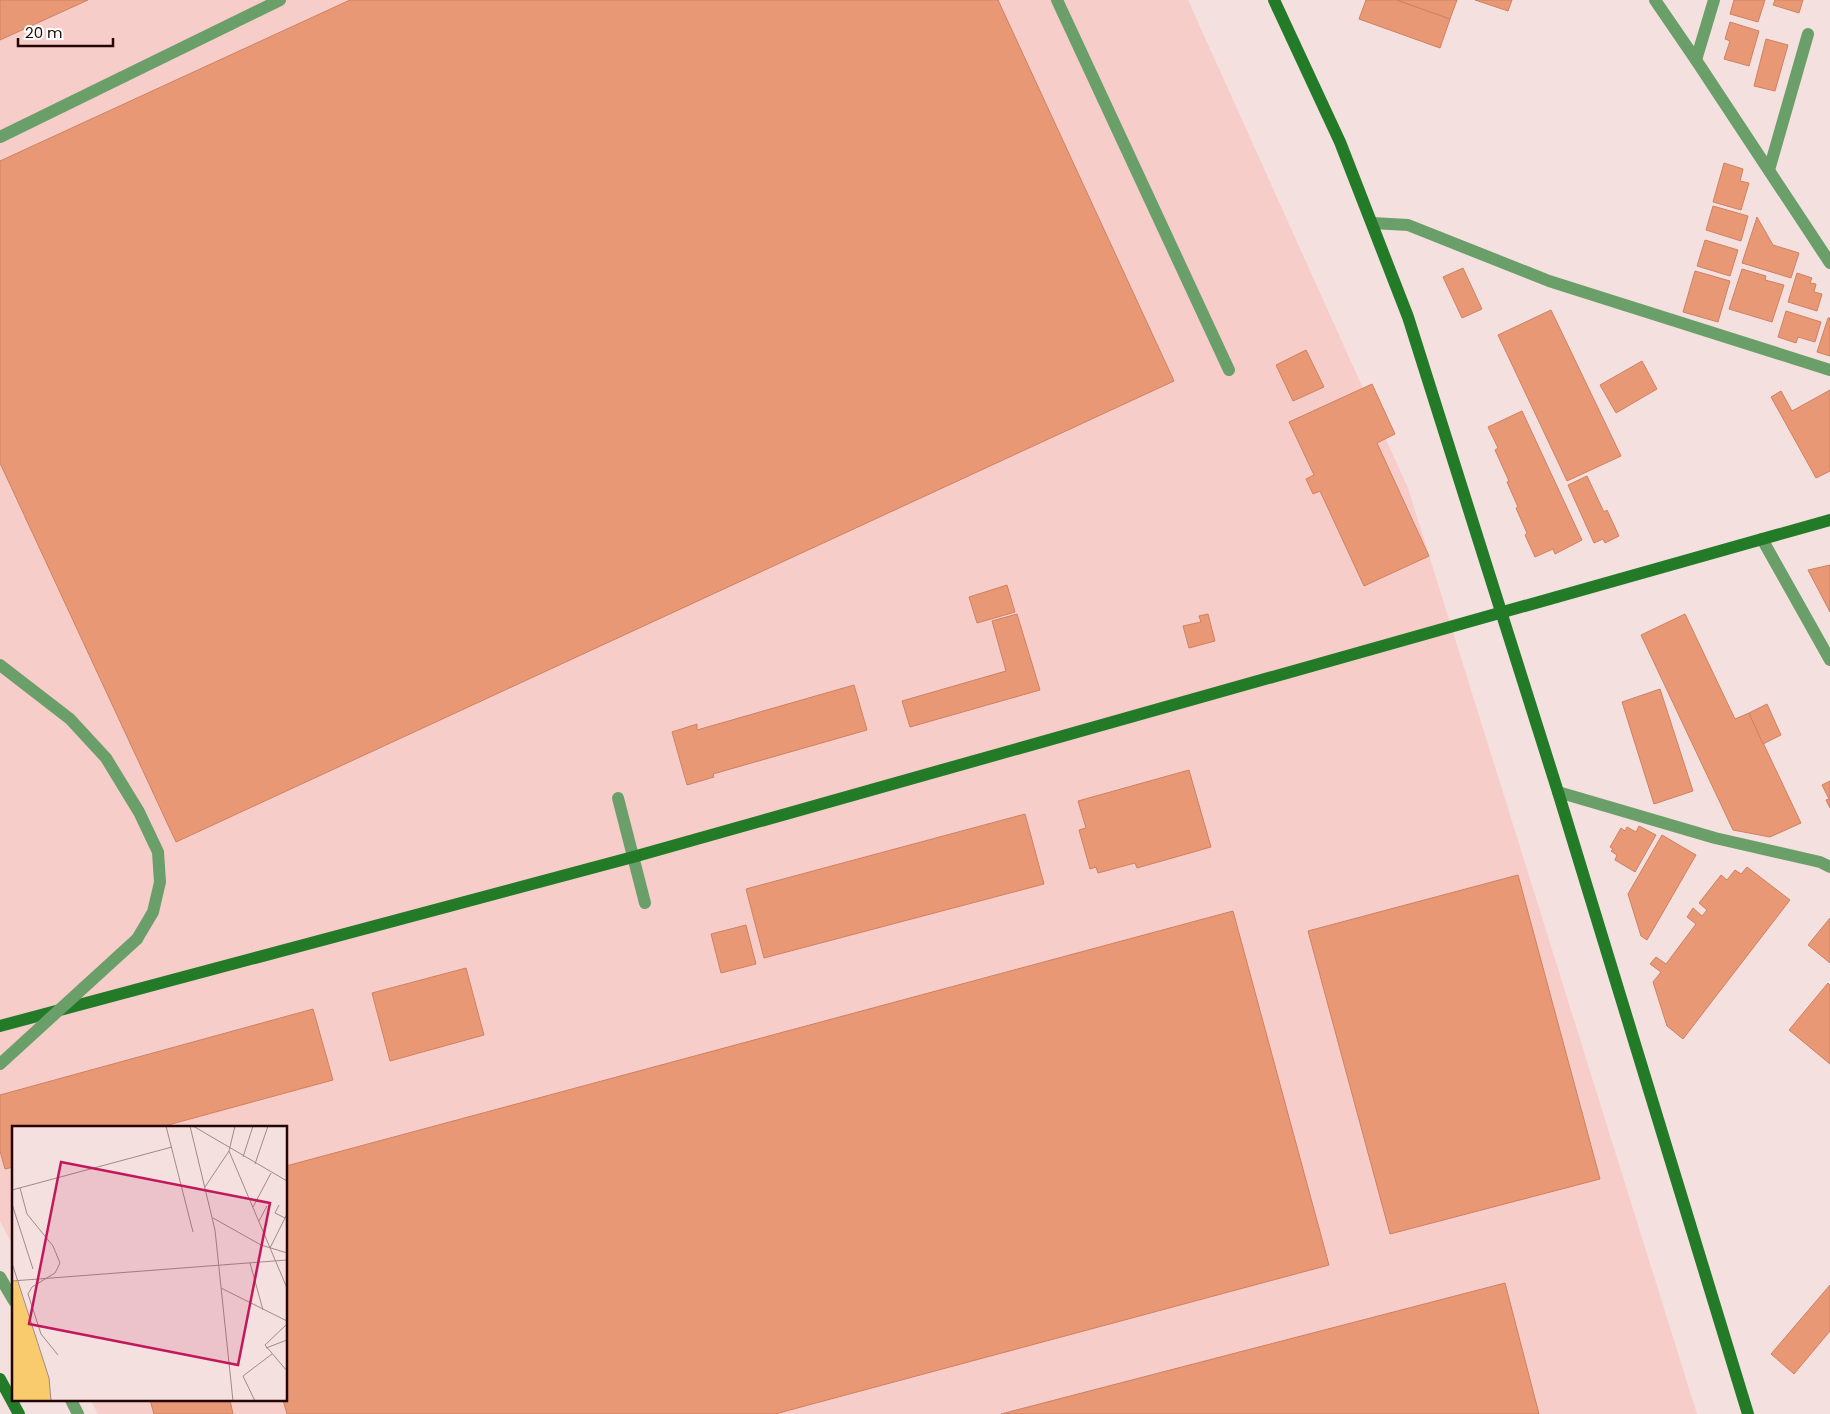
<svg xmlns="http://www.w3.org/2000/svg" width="1830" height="1414" viewBox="0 0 1830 1414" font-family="Poppins,sans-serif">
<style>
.built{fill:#f7cdca}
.building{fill:#e99876;stroke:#cf8160}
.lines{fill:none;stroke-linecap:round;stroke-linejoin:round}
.lane{stroke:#6b9f69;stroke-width:12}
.street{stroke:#6b9f69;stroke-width:12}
.secondary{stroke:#247b27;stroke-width:12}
.lane-bridge{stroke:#6b9f69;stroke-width:12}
.inset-road{fill:none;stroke:#a18988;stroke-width:1}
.view{fill:#c2185b;fill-opacity:0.15;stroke:#c2185b;stroke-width:2.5}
.inset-edge{fill:none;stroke:#250606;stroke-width:2.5}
</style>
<rect width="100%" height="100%" fill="#f4e0df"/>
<path class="built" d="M 0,0 L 1188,0 L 1408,488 L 1697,1414 L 98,1414 L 91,1400 L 286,1400 L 286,1128 L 14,1128 L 14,1248 L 0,1221 Z"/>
<g class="building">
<path d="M 0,0 L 88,0 L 0,40 Z"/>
<path d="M 350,0 L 998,0 L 1174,381 L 176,842 L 0,463 L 0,161 Z"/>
<path d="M 1366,0 L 1397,0 L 1450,19 L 1440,48 L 1359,19 Z"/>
<path d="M 1397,0 L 1457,0 L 1450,19 Z"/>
<path d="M 1475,0 L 1512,0 L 1508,11 Z"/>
<path d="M 1734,0 L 1765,0 L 1758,22 L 1730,14 Z"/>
<path d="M 1775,0 L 1803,0 L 1799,13 L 1773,5 Z"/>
<path d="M 1730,22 L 1759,31 L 1749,66 L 1724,59 L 1730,41 L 1725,39 Z"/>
<path d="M 1766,39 L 1788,45 L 1775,91 L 1754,86 Z"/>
<path d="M 1724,163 L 1743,169 L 1740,181 L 1749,183 L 1741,210 L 1713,202 Z"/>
<path d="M 1713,206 L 1748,216 L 1741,241 L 1706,230 Z"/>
<path d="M 1757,217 L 1773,245 L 1799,253 L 1791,278 L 1742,263 Z"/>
<path d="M 1705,240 L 1738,250 L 1730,276 L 1697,266 Z"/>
<path d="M 1463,268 L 1482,309 L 1462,318 L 1443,277 Z"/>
<path d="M 1742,269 L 1766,276 L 1765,280 L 1784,285 L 1772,322 L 1729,309 Z"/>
<path d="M 1695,271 L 1730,281 L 1718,322 L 1683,312 Z"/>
<path d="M 1797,273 L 1812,278 L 1810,283 L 1816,284 L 1814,292 L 1822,294 L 1817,311 L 1788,302 Z"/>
<path d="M 1551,310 L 1621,456 L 1567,481 L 1498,335 Z"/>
<path d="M 1786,311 L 1821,322 L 1815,342 L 1798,337 L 1796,343 L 1778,337 Z"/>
<path d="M 1828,318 L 1830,318 L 1830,356 L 1817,352 Z"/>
<path d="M 1306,350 L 1324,387 L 1293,401 L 1276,365 Z"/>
<path d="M 1642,361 L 1657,389 L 1616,413 L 1600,385 Z"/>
<path d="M 1372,384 L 1395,434 L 1377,443 L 1429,556 L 1364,586 L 1320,491 L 1313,494 L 1306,479 L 1314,475 L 1289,422 Z"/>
<path d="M 1830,390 L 1830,471 L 1816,478 L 1771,397 L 1781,391 L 1792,411 Z"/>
<path d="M 1522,411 L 1582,540 L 1555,554 L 1553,549 L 1535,557 L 1525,535 L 1527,533 L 1516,508 L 1518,507 L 1507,482 L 1509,481 L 1495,450 L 1498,448 L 1488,427 Z"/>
<path d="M 1587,476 L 1604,512 L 1607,510 L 1619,536 L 1605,543 L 1603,539 L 1594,543 L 1568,485 Z"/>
<path d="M 1830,565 L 1830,612 L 1808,570 Z"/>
<path d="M 1007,585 L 1015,612 L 977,623 L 969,597 Z"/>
<path d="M 1017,614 L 1040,690 L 910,727 L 902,701 L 1006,671 L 992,621 Z"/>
<path d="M 1208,614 L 1215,641 L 1189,648 L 1183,626 L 1201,622 L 1199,616 Z"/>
<path d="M 1685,614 L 1735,719 L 1749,713 L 1801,823 L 1770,837 L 1733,830 L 1641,635 Z"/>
<path d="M 854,685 L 867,730 L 713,774 L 714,777 L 687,785 L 672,732 L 697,724 L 697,730 Z"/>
<path d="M 1660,689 L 1693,791 L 1654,804 L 1622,702 Z"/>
<path d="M 1767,704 L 1781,735 L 1763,744 L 1749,713 Z"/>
<path d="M 1189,770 L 1211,847 L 1137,868 L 1135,863 L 1098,873 L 1096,867 L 1090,869 L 1079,830 L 1086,828 L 1078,801 Z"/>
<path d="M 1830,781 L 1830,808 L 1826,800 L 1829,799 L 1822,785 Z"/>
<path d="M 1025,814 L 1044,884 L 764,958 L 746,889 Z"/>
<path d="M 1639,826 L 1656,835 L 1635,872 L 1615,860 L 1617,855 L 1611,851 L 1613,849 L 1610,847 L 1621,828 L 1625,831 L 1627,827 L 1636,832 Z"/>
<path d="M 1662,835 L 1696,855 L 1647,940 L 1641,936 L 1628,894 Z"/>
<path d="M 1747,867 L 1790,900 L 1683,1039 L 1667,1026 L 1653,982 L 1661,972 L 1650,964 L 1656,957 L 1666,964 L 1696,924 L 1687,917 L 1693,908 L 1702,916 L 1707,910 L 1699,903 L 1721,875 L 1727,880 L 1735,870 L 1741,874 Z"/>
<path d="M 1518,875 L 1600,1179 L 1390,1234 L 1308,931 Z"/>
<path d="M 1233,911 L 1329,1265 L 775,1414 L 287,1414 L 283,1400 L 286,1400 L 286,1166 Z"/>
<path d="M 1830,918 L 1830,963 L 1808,945 Z"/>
<path d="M 746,925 L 756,964 L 721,973 L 711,934 Z"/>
<path d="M 466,968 L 484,1035 L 390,1061 L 372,993 Z"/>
<path d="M 1828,983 L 1830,985 L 1830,1064 L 1789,1030 Z"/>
<path d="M 313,1009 L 333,1080 L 157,1128 L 14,1128 L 14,1167 L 5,1169 L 0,1151 L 0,1095 Z"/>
<path d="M 1505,1283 L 1539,1414 L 1001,1414 Z"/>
<path d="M 1830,1285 L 1830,1331 L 1794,1374 L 1771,1354 Z"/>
<path d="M 150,1400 L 230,1400 L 233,1414 L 154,1414 Z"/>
</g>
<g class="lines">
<g class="lane">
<path d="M 1057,0 L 1229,370"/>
<path d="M 0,137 L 280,0"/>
<path d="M 0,665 L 70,719 L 106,758 L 139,812 L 158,852 L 160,882 L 153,912 L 137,939"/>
<path d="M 618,798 L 645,903"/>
<path d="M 0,1277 L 14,1301"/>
<path d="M 71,1400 L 78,1414"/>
</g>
<g class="street">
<path d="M 1655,0 L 1696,60 L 1830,263"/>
<path d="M 1696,60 L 1714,0"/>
<path d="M 1769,170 L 1808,34"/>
<path d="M 1372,223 L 1408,225 L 1549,281 L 1830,370"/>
<path d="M 1762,539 L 1830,660"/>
<path d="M 1558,792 L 1715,838 L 1820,862 L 1830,867"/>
</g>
<g class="secondary">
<path d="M 1274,0 L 1340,142 L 1408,317 L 1558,792 L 1748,1414"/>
<path d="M 0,1026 L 633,857 L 1830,520"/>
<path d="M 0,1379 L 19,1414"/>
</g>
<path class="lane-bridge" d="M 0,1064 L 137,939"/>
</g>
<g transform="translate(12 1126)">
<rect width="275" height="275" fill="#f4e0df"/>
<path d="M 0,155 L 5,155 L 37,252 L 39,275 L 0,275 Z" fill="#f9cb6d"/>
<path class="inset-road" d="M 154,0 L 181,106M 178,0 L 203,104 L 221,275M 181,0 L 275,55M 223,0 L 217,25 L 275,162M 231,31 L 241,0M 243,38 L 256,0M 193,61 L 217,25M 8,62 L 15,88 L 41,120 L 48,137 L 43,147 L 20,161 L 16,168 L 29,208 L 46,229M 0,64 L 160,21M 0,78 L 21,143M 267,79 L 263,87 L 273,92M 241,81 L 259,47M 201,92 L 249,119 L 275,127M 247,95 L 255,80M 258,122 L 275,88M 0,137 L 37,252 L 39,275M 238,137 L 251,184M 0,155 L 275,134M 209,162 L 275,195M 275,198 L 253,219 L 275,245M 254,222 L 275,214M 243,275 L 231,250 L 260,228"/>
<path class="view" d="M 49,36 L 258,77 L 226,239 L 17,198 Z"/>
<rect width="275" height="275" class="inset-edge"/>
</g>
<path d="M18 38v8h95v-8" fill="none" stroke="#250606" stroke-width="2.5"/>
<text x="25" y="38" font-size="15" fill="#250606" stroke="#ffffff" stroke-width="4" paint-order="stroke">20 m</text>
</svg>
